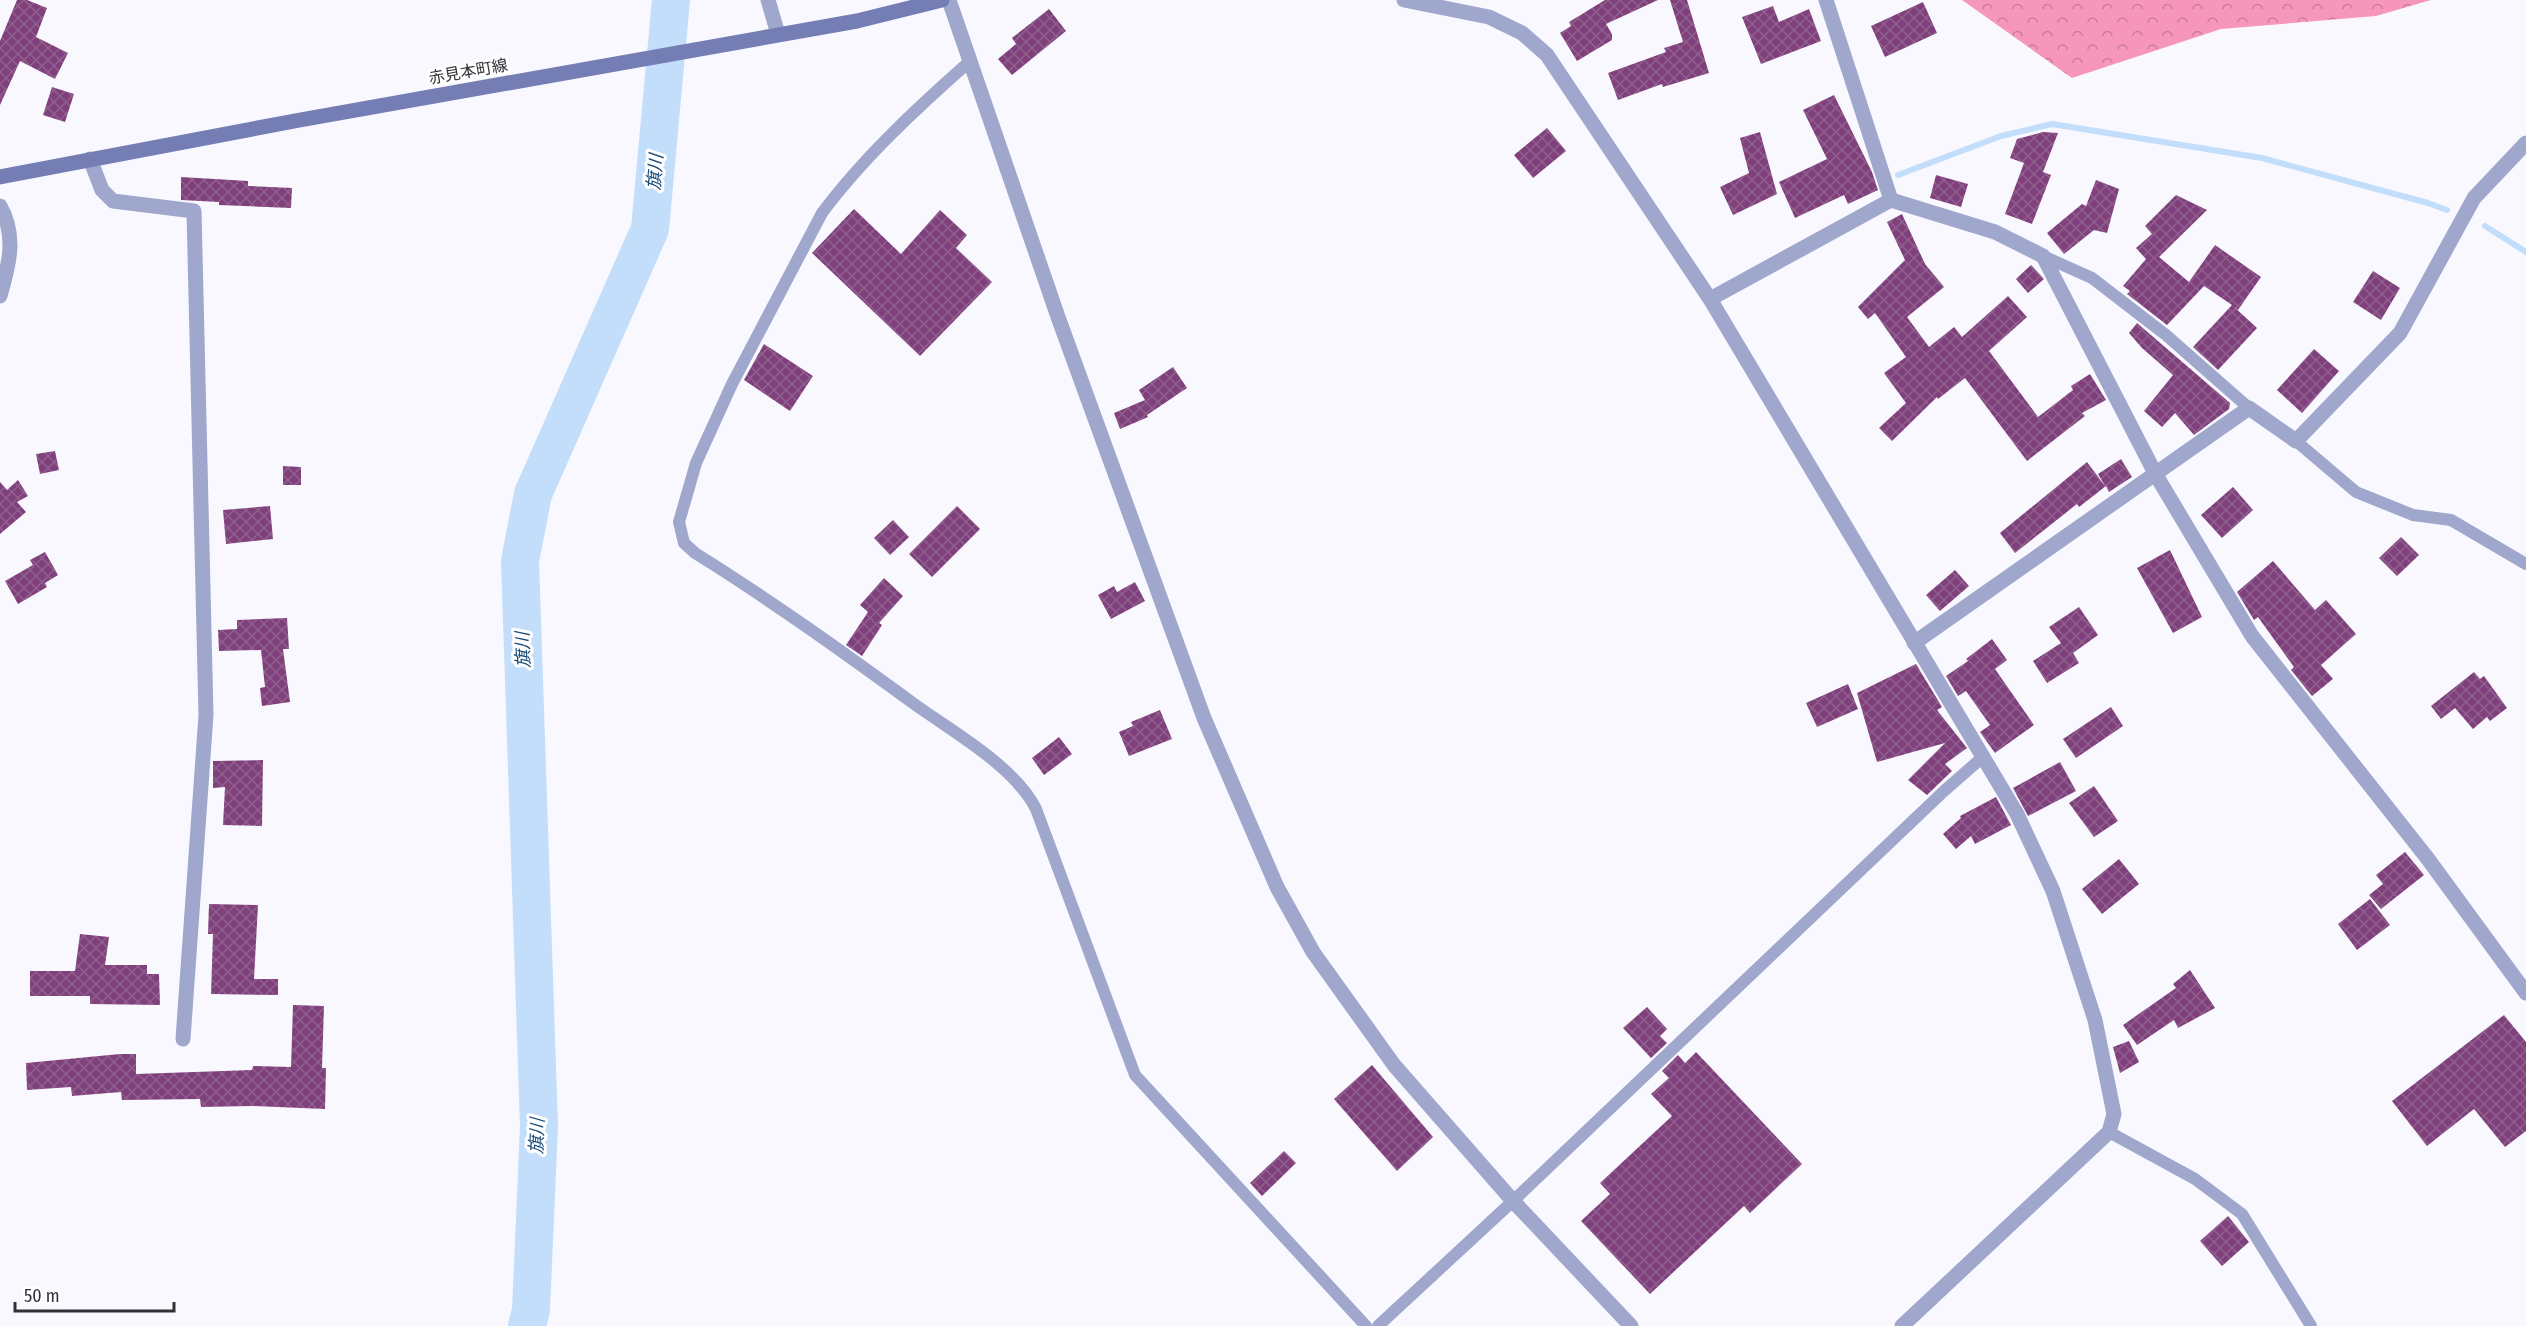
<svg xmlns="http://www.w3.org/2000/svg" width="2526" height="1326" viewBox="0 0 2526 1326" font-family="'Fira Sans Condensed','Noto Sans JP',sans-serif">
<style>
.forest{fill:url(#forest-crowns)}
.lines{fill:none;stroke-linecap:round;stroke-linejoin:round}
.stream{stroke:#c3defa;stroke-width:6}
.river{stroke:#c3defa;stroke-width:38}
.building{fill:url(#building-cross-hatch)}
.service{stroke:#9fa7cc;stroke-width:12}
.minor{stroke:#9fa7cc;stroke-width:15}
.tertiary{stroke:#9fa7cc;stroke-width:15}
.secondary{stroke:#757eb4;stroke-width:15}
.labels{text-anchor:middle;stroke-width:6;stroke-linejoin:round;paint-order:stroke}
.street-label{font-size:16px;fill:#323036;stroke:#fff}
.water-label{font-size:18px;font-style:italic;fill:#1b4c78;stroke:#fff}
</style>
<defs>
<pattern id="forest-crowns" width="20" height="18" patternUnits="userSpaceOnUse" patternTransform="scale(1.5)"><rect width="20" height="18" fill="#f697ba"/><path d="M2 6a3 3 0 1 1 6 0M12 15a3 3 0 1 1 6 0" fill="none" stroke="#c87c98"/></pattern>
<pattern id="building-cross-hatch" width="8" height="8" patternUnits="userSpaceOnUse" patternTransform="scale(1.5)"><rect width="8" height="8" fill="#80407c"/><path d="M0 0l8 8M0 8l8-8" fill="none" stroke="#90608e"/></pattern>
</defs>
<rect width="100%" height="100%" fill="#faf8ff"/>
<path class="forest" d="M 1962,0 L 2431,0 L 2376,16 L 2221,29 L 2072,78 Z"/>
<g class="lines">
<g class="stream">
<path d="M 1898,175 L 2001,136 L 2052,124 L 2262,158 L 2428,203 L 2447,210"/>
<path d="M 2485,226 L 2526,252"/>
</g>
<path class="river" d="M 527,1326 L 531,1310 L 539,1126 L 520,561 L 533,494 L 650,229 L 671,0"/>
</g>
<g class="building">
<path d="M 17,0 L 27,0 L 47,8 L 36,37 L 68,53 L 55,79 L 20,61 L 0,105 L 0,41 Z"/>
<path d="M 1605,0 L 1658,0 L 1606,24 L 1612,34 L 1612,40 L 1577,61 L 1560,33 L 1571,26 L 1569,22 Z"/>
<path d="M 1670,0 L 1687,0 L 1709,73 L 1663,87 L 1662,84 L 1618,100 L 1608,73 L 1666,52 L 1664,48 L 1683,42 Z"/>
<path d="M 1923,2 L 1937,33 L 1885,57 L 1871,26 Z"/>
<path d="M 1773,6 L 1779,22 L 1809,9 L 1821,41 L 1761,64 L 1742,17 Z"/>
<path d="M 1049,9 L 1066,31 L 1012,75 L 998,59 L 1016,44 L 1012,38 Z"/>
<path d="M 52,87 L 74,94 L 65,122 L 43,115 Z"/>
<path d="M 1834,95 L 1872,172 L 1878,190 L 1848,204 L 1844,195 L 1795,218 L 1779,182 L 1827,159 L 1803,110 Z"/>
<path d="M 1547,128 L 1566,151 L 1533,178 L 1514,155 Z"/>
<path d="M 1760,132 L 1777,194 L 1733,215 L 1720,187 L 1749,173 L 1740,138 Z"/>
<path d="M 2043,132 L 2058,133 L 2043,172 L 2051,175 L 2032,224 L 2005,214 L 2024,163 L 2010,158 L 2017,139 Z"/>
<path d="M 1936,175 L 1968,184 L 1961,207 L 1930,198 Z"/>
<path d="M 181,177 L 248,181 L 248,186 L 292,188 L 291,208 L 219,205 L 219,202 L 181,200 Z"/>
<path d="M 2096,180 L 2119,189 L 2107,233 L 2094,230 L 2064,254 L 2047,233 L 2082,204 L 2086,206 Z"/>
<path d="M 2176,195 L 2207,210 L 2159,257 L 2189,282 L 2215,245 L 2261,277 L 2238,310 L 2233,306 L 2257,328 L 2218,370 L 2193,347 L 2232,305 L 2204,286 L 2167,325 L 2127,294 L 2130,291 L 2123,286 L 2146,259 L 2136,248 L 2152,234 L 2145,226 Z"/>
<path d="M 854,209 L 901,254 L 940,210 L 967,235 L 956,248 L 992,282 L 920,356 L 812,253 Z"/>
<path d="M 1902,214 L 1925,264 L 1944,287 L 1907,317 L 1929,347 L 1954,327 L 1962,337 L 2008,296 L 2027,317 L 1989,351 L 2038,417 L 2073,390 L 2071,386 L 2090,374 L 2106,400 L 2082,413 L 2085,416 L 2027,461 L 1965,378 L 1938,399 L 1937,397 L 1892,441 L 1879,428 L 1906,403 L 1884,373 L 1906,357 L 1875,313 L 1868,319 L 1858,307 L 1905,260 L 1887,222 Z"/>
<path d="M 2031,265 L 2044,279 L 2028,293 L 2016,279 Z"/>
<path d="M 2373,271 L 2400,288 L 2381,320 L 2353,302 Z"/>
<path d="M 2137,323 L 2230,403 L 2229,409 L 2194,435 L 2175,413 L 2162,427 L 2144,411 L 2173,375 L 2142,348 L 2129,333 Z"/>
<path d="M 764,344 L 813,376 L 790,411 L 744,380 Z"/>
<path d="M 2314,349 L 2339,371 L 2302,413 L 2277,390 Z"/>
<path d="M 1173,367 L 1187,388 L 1147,415 L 1148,417 L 1120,429 L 1114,413 L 1145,400 L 1139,390 Z"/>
<path d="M 55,451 L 59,470 L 40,474 L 36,454 Z"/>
<path d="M 2121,459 L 2132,477 L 2109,492 L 2106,486 L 2079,507 L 2077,504 L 2015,553 L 2000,533 L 2087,462 L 2105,486 L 2098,474 Z"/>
<path d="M 283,466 L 301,467 L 301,485 L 283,485 Z"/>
<path d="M 18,480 L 28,496 L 17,502 L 26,512 L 0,534 L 0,482 L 7,490 Z"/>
<path d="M 2233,487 L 2253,510 L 2222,538 L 2201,515 Z"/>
<path d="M 270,506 L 273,539 L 226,544 L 223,510 Z"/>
<path d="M 957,506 L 980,529 L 932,577 L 909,554 Z"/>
<path d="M 893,520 L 909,537 L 890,555 L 874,538 Z"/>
<path d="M 2401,537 L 2419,555 L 2397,576 L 2379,558 Z"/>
<path d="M 2170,550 L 2202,617 L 2173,633 L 2137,568 Z"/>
<path d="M 45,552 L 58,575 L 45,583 L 47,587 L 18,604 L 5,581 L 33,565 L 30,560 Z"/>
<path d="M 2273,561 L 2315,610 L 2326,600 L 2356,634 L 2321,665 L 2333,679 L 2312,696 L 2291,670 L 2294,667 L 2258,617 L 2254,620 L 2237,592 Z"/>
<path d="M 1955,570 L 1969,586 L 1940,611 L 1926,595 Z"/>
<path d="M 884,578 L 903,596 L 879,623 L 882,625 L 862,656 L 846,645 L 868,612 L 860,605 Z"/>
<path d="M 1135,582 L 1145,601 L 1111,619 L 1098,595 L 1114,586 L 1117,592 Z"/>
<path d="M 2079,607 L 2098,635 L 2073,653 L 2079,663 L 2047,683 L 2033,661 L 2061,643 L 2049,627 Z"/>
<path d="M 287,618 L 289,649 L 283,649 L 290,702 L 262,706 L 260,688 L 265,687 L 261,650 L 219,651 L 218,630 L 237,629 L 237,620 Z"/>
<path d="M 1992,639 L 2007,660 L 1995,669 L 2034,725 L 1995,753 L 1980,732 L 1990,725 L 1966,691 L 1958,696 L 1946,676 L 1968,661 L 1966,659 Z"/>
<path d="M 1916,664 L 1942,707 L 1937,710 L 1967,748 L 1945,764 L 1952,771 L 1927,795 L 1908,780 L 1945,743 L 1877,762 L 1857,693 Z"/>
<path d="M 2474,672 L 2480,679 L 2484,676 L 2507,708 L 2490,721 L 2487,717 L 2473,729 L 2455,708 L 2441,719 L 2431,706 Z"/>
<path d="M 1848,684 L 1858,709 L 1817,727 L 1806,703 Z"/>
<path d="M 2111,707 L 2123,726 L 2076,758 L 2063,739 Z"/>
<path d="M 1160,710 L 1172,739 L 1129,756 L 1119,732 L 1133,726 L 1131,722 Z"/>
<path d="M 1059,737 L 1072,754 L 1044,775 L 1032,758 Z"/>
<path d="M 263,760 L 262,826 L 223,825 L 225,787 L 213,788 L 213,761 Z"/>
<path d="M 2060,762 L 2076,791 L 2028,816 L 2013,788 Z"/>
<path d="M 2094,786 L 2118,821 L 2094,837 L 2069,803 Z"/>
<path d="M 1996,797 L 2011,825 L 1975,844 L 1971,836 L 1956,849 L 1943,834 L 1961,818 L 1960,816 Z"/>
<path d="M 2405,852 L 2424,875 L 2381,909 L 2369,895 L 2383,884 L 2376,875 Z"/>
<path d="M 2119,859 L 2139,884 L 2102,914 L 2082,889 Z"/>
<path d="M 2370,899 L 2390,925 L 2357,950 L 2338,924 Z"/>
<path d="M 209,904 L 258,905 L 254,979 L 278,979 L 278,995 L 211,994 L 213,934 L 208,934 Z"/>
<path d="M 80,934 L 109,937 L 105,965 L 147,965 L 147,974 L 159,974 L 160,1005 L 90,1004 L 90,996 L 30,996 L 30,971 L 75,971 Z"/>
<path d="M 2190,970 L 2215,1008 L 2178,1028 L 2174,1020 L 2137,1045 L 2123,1025 L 2176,988 L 2173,984 Z"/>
<path d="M 293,1005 L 324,1006 L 322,1068 L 326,1068 L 325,1109 L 252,1106 L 201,1107 L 200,1099 L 122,1100 L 121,1092 L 72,1096 L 71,1087 L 27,1090 L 26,1063 L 120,1054 L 136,1054 L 136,1074 L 252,1070 L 253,1066 L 291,1067 Z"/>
<path d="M 1647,1007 L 1667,1029 L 1660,1036 L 1667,1043 L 1651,1058 L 1623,1028 Z"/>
<path d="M 2504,1015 L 2526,1042 L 2526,1131 L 2505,1147 L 2474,1109 L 2427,1146 L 2392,1101 Z"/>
<path d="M 2129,1041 L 2139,1062 L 2120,1073 L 2113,1047 Z"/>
<path d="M 1696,1052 L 1802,1164 L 1750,1213 L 1744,1206 L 1650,1294 L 1581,1221 L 1610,1194 L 1600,1183 L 1672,1116 L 1651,1094 L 1669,1078 L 1662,1071 L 1678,1055 L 1685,1063 Z"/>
<path d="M 1372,1065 L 1433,1137 L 1397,1171 L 1334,1099 Z"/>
<path d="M 1284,1151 L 1296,1163 L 1262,1196 L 1250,1183 Z"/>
<path d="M 2228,1216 L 2249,1242 L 2222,1266 L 2200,1241 Z"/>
</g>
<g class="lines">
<g class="service">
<path d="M 969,62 C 917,108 863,158 822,213 L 732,384 L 696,463 L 679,522 L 684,543 L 695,553 C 772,601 843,652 917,706 C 955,733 1015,767 1036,809 L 1135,1075 L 1366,1326"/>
<path d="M 2043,256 L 2092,278 L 2166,335 L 2249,408"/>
<path d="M 2296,441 L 2356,492 L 2413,515 L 2451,520 L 2526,564"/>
<path d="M 2109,1132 L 2195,1179 L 2242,1214 L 2311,1326"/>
<path d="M 1378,1326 L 1513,1201 L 1944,791 L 1984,756"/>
</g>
<g class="minor">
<path d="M 768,0 L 778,34"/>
<path d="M 1404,0 L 1489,17 L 1522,33 L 1547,55 L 1710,299 L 2017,814 L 2053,891 L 2095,1020 L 2114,1114 L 2109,1132 L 1902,1326"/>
<path d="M 1826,0 L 1891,200 L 1995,232 L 2043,256 L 2156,475 L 2252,636 L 2428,859 L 2526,993"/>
<path d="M 90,159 L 102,190 L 113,201 L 194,211 L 206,715 L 183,1039"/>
<path d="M 0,206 C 17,236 9,265 0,296"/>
<path d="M 1710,299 L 1891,200"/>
<path d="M 1914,643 L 2249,408 L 2296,441 L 2400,333 L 2474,198 L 2526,143"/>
</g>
<path class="tertiary" d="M 949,0 L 1058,317 L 1204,718 L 1277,887 L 1313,952 L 1394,1065 L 1513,1201 L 1631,1326"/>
<path class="secondary" d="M 0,177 L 300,120 L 857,21 L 942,0"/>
</g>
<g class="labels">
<g class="street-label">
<text transform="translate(468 71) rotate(-10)" y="6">赤見本町線</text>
</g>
<g class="water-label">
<text transform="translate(655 172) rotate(-85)" y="6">旗川</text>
<text transform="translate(523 650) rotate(-92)" y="6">旗川</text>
<text transform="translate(537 1136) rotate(-88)" y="6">旗川</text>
</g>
</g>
<path d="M15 1302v9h159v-9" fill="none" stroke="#323036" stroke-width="3"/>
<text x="24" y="1302" font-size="18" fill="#323036" stroke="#ffffff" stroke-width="4.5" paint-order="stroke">50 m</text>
</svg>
